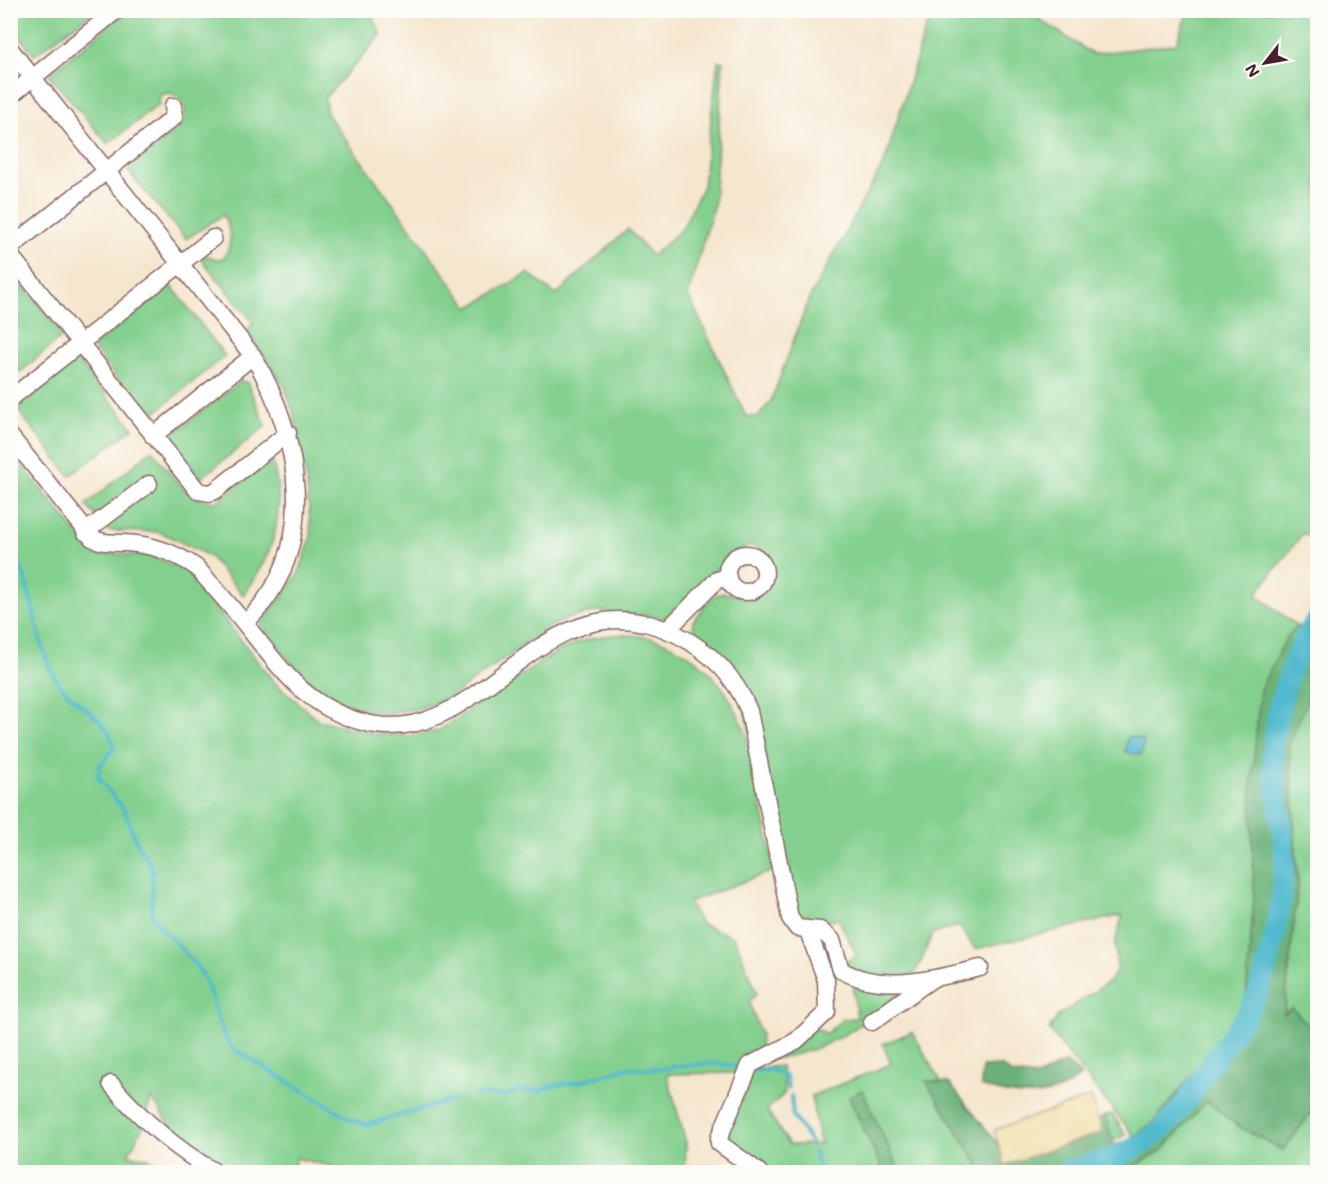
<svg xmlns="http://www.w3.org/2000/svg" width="1328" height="1183" viewBox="0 0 1328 1183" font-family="Mali,sans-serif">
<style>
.green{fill:#83d08e;stroke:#66785c;stroke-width:1.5}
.forest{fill:#6ab279;stroke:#5a6852;stroke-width:1.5}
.sand{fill:#eeda9e;stroke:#9c7c64;stroke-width:1.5}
.water{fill:#51bace;stroke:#4e6c7c;stroke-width:1.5}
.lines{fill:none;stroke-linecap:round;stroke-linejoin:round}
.stream{stroke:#51bace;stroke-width:4}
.river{stroke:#51bace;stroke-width:21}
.minor-casing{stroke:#866564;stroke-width:19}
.minor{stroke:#fff;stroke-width:16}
</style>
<rect width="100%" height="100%" fill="#fdfcf7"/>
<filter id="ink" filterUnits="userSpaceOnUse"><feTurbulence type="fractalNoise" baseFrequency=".0167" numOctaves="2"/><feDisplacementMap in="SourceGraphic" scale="12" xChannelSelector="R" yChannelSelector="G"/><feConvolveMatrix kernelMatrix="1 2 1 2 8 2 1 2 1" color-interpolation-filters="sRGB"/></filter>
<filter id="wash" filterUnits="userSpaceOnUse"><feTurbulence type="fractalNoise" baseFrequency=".008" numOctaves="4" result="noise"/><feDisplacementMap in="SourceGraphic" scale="24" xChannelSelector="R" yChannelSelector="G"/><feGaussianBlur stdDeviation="1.35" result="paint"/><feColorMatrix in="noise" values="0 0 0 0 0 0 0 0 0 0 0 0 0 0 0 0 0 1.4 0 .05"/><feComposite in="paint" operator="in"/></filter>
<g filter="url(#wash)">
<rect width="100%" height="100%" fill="#f5e6ce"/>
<g class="green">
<path d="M 11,10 L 94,10 L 94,11 L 34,55 L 11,25 Z"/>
<path d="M 143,10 L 371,11 L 381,35 L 325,98 L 327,114 L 469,308 L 528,273 L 556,295 L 628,229 L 652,256 L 682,229 L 703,186 L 718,61 L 723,62 L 714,204 L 688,295 L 746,416 L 758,417 L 771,401 L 809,299 L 885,161 L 931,11 L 1027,11 L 1092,54 L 1176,44 L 1188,11 L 1317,11 L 1317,539 L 1303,533 L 1256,594 L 1298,627 L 1288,635 L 1254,898 L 1245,1011 L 1153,1123 L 1134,1136 L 1049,1030 L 1058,1016 L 1110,981 L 1117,970 L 1115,942 L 1123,915 L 975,949 L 959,926 L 932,934 L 920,964 L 913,975 L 873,976 L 850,969 L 846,961 L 857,956 L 838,918 C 821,923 812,928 797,916 L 734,670 L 694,633 L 693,621 C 717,592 712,588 750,598 L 761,593 L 771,581 L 769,558 C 765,555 759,548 754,546 C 737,541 687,599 675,612 L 665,618 L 599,611 L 569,618 L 549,627 L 450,697 L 421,708 L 382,714 L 341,702 L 318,690 L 300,674 L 261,625 L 299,573 L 311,537 L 307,483 L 294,415 L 285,387 L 247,331 L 253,322 L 201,259 L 205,255 L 216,259 L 224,258 C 233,243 231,230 223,215 L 186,239 L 127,170 L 180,126 C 190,112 185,100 170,93 L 160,95 L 159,104 L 108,144 L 49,75 L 123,14 L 141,14 Z"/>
<path d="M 10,271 L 64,335 L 11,380 L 10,380 Z"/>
<path d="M 170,284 L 225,356 L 147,419 L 93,347 Z"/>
<path d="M 76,358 L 133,428 L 70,476 L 17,409 Z"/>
<path d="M 241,381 L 247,382 L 266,426 L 200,479 L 168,438 Z"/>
<path d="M 152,450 C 170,472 184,501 215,502 L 272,460 C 287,513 275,552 243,595 L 209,556 L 169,536 L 158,532 L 109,531 L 86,505 Z"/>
<path d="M 11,452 L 89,548 L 101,553 L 150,556 L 187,571 L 273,681 L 318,720 L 372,733 L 405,736 L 438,731 L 558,651 C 638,610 716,649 745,731 C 750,745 752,761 755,776 C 762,807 768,839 775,870 L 689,902 L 701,924 L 734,937 L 757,993 L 749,1002 L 761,1035 L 760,1052 L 740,1066 L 738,1073 L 667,1074 L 686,1143 L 685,1172 L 355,1172 L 296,1158 L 293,1172 L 225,1172 L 186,1147 L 151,1098 L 145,1123 L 128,1155 L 146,1157 L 169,1172 L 11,1172 Z"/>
<path d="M 1317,679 L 1317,1034 L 1292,1008 L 1284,1015 L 1298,884 L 1288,744 Z"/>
<path d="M 856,985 L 907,987 C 862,1025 833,1050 773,1059 L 816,1028 L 826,1034 L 843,1019 L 857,1018 L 853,990 Z"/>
<path d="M 912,1032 L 941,1082 L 927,1081 L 983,1172 L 900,1172 L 862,1090 L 849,1098 L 884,1172 L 768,1172 L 723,1139 L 754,1068 L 781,1066 L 785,1093 L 767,1110 L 789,1145 L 820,1144 L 811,1096 L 891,1064 L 883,1044 Z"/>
<path d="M 1207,1101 L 1238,1126 L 1283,1150 L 1317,1105 L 1317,1172 L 1124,1172 L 1161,1151 Z"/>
<path d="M 1112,1114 L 1126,1135 L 1112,1141 L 1105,1116 Z"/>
</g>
<g class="forest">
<path d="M 1317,613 L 1317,679 L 1289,744 L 1298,884 L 1284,1014 L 1292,1008 L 1317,1034 L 1317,1105 L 1283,1150 L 1238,1126 L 1207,1101 L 1161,1151 L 1124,1172 L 983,1172 L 926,1081 L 949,1083 L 998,1144 L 1006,1165 L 1103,1132 L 1099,1119 L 1105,1116 L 1114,1145 L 1127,1141 L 1153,1123 L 1245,1011 L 1254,898 L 1251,794 L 1260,690 L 1288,635 Z"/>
<path d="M 1066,1062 L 1081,1075 C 1055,1102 1014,1098 981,1086 L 982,1067 L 1001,1066 L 1012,1074 L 1037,1077 Z"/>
<path d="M 862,1090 L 900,1172 L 884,1172 L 849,1097 Z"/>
</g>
<path class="sand" d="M 1091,1097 L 1103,1132 L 1005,1165 L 994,1130 Z"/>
<path class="water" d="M 1128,736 L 1144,740 L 1141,755 L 1125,752 Z"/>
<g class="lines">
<g class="stream">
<path d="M 10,546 C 36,586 33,644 58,682 C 74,706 109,717 114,748 L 99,767 L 98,777 L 124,810 L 137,843 L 152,868 L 152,916 C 167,937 190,954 203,976 C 216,999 215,1026 232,1048 L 352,1120 L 366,1125 L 456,1099"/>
<path d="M 756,1071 L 773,1070 L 786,1077 L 788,1088"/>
<path d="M 475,1094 L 506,1096 L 519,1090 L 540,1091 L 550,1086 L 578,1082 L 627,1068 L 663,1069 L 677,1066 L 717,1063 L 743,1068"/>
<path d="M 791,1096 L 793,1116 L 812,1144"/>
<path d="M 815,1152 L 819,1172"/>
</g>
<path class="river" d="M 1064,1172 C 1092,1163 1128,1156 1152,1137 C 1176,1119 1193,1092 1209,1067 C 1221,1050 1235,1033 1246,1016 C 1269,979 1284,901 1284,858 C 1284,824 1274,792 1273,759 C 1272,718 1293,650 1318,618"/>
</g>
</g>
<g filter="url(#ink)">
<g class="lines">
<defs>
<g id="minor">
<path d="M 10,49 L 253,356 C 302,439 321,551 245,623"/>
<path d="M 10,96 L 117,10"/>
<path d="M 10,248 L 174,117 L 173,106"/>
<path d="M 10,255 L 198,491 L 209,493 L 215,491 L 288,433"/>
<path d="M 10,399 L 213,238"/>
<path d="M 10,436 L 92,538 C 104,544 112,542 125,543 C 151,544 174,552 196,567 C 213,586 230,605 246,625 C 281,669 305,706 362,722 C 483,756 539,568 676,634 C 710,651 735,676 749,711 L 790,918 L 797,928 L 820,930 L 832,940 L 841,970 C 882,994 937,978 980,968"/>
<path d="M 153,436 L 253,356"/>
<path d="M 85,532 L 149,484"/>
<circle cx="746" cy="573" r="19"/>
<path d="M 667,630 L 717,580 L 728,577"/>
<path d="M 872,1022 L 932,979"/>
<path d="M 111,1084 C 140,1118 176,1149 215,1172"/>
<path d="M 759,1172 L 719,1143 L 719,1138 L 750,1065 L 796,1041 L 827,1012 L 826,980 L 808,931"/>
</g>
</defs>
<use href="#minor" class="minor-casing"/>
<use href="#minor" class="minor"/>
</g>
</g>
<rect width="1328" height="1183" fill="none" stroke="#fdfcf7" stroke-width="36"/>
<g transform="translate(1265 63) rotate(239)" stroke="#fdfcf7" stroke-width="4.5" paint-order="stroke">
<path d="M0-4.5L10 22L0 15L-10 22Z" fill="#4a1f2b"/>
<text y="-9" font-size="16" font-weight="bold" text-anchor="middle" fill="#4a1f2b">N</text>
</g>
</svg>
